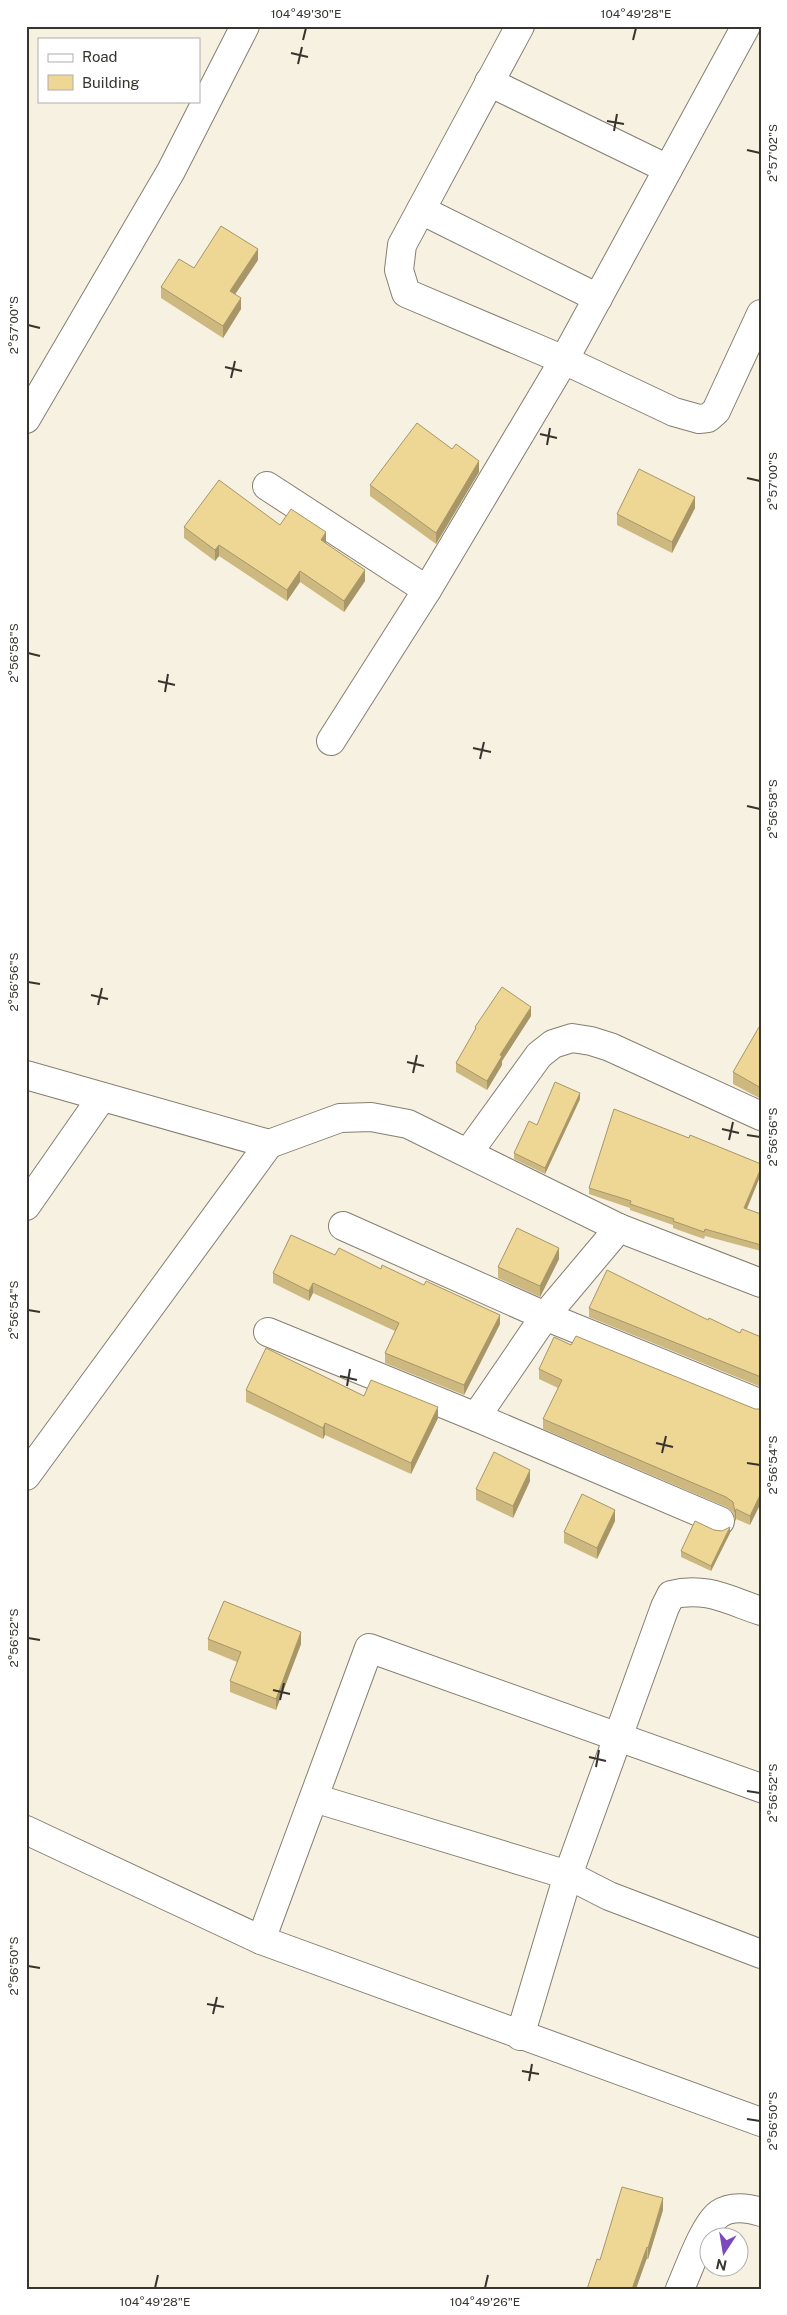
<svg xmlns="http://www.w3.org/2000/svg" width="787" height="2315" viewBox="0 0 787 2315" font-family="'Public Sans',sans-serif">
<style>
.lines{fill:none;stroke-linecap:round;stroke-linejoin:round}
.minor-casing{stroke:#857f71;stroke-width:30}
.minor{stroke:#fff;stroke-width:28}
.wall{fill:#cdb87f}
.shaded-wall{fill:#a79668}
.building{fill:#eed694;stroke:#a79668}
.ticks{fill:none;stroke:#36342d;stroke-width:2}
.neatline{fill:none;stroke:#36342d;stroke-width:2}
.ticks-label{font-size:12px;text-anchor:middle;fill:#36342d}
</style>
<rect width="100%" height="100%" fill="#f7f1e1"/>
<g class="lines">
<defs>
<g id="minor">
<path d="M 520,26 L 402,245 L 399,270 L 406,293 L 564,360 L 674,412 L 699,419 L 708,418 L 716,411 L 761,314"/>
<path d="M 489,82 L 668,169"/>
<path d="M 421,210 L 598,298"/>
<path d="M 26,419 L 171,171 L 245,26"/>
<path d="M 267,486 L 427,590"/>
<path d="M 331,741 L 427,590 L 564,360 L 746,26"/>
<path d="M 26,1075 L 269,1144 L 340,1118 L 371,1117 L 408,1124 L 619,1228 L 761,1283"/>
<path d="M 468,1153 L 539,1055 L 553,1044 L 572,1038 L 591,1041 L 610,1047 L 761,1116"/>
<path d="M 26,1206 L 102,1097"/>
<path d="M 343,1226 L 545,1316 L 761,1404"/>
<path d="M 268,1332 L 476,1417 L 720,1521"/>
<path d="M 476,1417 L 545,1316 L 619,1228"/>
<path d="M 26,1476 L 269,1144"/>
<path d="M 761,1611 C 728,1600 705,1586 671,1595 L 665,1607 L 568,1875 L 609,1896 L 761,1954"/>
<path d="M 761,1788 L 369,1648 L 261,1940 L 761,2122"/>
<path d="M 314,1798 L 568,1875 L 520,2036"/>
<path d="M 26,1830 L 261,1940"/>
<path d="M 680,2289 C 688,2271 704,2225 719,2214 C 731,2206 748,2208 761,2212"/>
</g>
</defs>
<use href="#minor" class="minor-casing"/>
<use href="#minor" class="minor"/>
</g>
<g class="wall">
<path d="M 258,260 L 235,294 L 241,309 L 223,338 L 161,298 L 161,287 L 194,268 Z"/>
<path d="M 479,472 L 436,544 L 370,496 L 370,485 Z"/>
<path d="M 695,508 L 672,553 L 617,525 L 617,514 Z"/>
<path d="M 280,525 L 326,543 L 365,581 L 344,612 L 300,582 L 287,601 L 219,556 L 215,561 L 184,538 L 184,527 Z"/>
<path d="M 531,1016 L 502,1061 L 502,1065 L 487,1090 L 456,1072 L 456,1063 L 475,1031 L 475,1027 Z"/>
<path d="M 761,1028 L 761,1099 L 733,1084 L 733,1072 Z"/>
<path d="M 580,1099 L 545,1174 L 514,1159 L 514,1153 L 537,1125 Z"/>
<path d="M 689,1138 L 761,1164 L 761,1174 L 747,1209 L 761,1214 L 761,1251 L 705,1236 L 704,1239 L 673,1228 L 673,1225 L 630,1210 L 630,1208 L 589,1194 L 589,1188 Z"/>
<path d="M 335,1255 L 500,1324 L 464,1395 L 385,1363 L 385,1353 L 395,1331 L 313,1293 L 309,1301 L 273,1283 L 273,1273 Z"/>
<path d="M 559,1259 L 540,1297 L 498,1278 L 498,1267 Z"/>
<path d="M 589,1308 L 708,1320 L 740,1333 L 761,1337 L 761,1387 L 589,1317 Z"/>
<path d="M 571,1345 L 755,1409 L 750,1525 L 736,1519 L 735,1521 L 733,1512 L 726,1507 L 543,1429 L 543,1419 L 558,1388 L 539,1379 L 539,1369 Z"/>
<path d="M 246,1390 L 364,1396 L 438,1418 L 411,1474 L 325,1435 L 323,1439 L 246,1402 Z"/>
<path d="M 530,1481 L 513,1518 L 476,1500 L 476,1489 Z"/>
<path d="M 615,1521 L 597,1559 L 564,1543 L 564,1532 Z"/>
<path d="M 714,1530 L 730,1533 L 711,1571 L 681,1557 L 681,1551 Z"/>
<path d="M 208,1639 L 301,1644 L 276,1710 L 230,1692 L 230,1681 L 237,1662 L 208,1650 Z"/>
<path d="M 663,2210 L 648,2259 L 600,2260 Z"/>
</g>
<g class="shaded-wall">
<path d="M 258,249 L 258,260 L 230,302 L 230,291 Z"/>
<path d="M 241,298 L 241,309 L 223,338 L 223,326 Z"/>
<path d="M 479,461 L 479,472 L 436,544 L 436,533 Z"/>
<path d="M 695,497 L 695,508 L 672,553 L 672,542 Z"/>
<path d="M 326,532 L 326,543 L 321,540 Z"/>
<path d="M 219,545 L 219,556 L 215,561 L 215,550 Z"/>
<path d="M 365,570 L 365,581 L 344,612 L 344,601 Z"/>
<path d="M 300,571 L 300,582 L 287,601 L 287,590 Z"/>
<path d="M 531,1007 L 531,1016 L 502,1061 L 502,1065 L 487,1090 L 487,1081 L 500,1055 Z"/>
<path d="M 580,1093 L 580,1099 L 545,1174 L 545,1168 Z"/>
<path d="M 761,1168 L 761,1174 L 744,1215 L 744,1208 Z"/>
<path d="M 559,1248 L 559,1259 L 540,1297 L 540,1286 Z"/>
<path d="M 313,1283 L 313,1293 L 309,1301 L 309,1291 Z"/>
<path d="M 500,1315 L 500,1324 L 464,1395 L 464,1385 Z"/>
<path d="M 438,1407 L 438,1418 L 411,1474 L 411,1463 Z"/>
<path d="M 325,1423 L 325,1435 L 323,1439 L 323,1428 Z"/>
<path d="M 530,1470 L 530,1481 L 513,1518 L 513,1506 Z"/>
<path d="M 761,1493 L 761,1503 L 750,1525 L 750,1516 Z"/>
<path d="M 736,1509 L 736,1519 L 735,1521 L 735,1512 Z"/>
<path d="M 615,1510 L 615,1521 L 597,1559 L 597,1548 Z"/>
<path d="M 730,1527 L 730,1533 L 711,1571 L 711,1566 Z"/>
<path d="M 301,1632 L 301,1644 L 276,1710 L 276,1699 Z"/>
<path d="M 663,2198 L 663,2210 L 648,2259 L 648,2248 Z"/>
<path d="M 647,2247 L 647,2258 L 636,2289 L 632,2289 Z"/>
</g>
<g class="building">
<path d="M 221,226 L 258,249 L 230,291 L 241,298 L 223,326 L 161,287 L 179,259 L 194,268 Z"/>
<path d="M 417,423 L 452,449 L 456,444 L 479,461 L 436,533 L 370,485 Z"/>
<path d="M 639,469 L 695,497 L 672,542 L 617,514 Z"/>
<path d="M 219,480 L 280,525 L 291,509 L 326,532 L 321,540 L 365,570 L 344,601 L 300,571 L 287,590 L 219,545 L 215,550 L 184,527 Z"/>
<path d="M 502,987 L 531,1007 L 500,1055 L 502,1056 L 487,1081 L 456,1063 L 476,1028 L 475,1027 Z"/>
<path d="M 759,1027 L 761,1028 L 761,1088 L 733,1072 Z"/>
<path d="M 555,1082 L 580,1093 L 545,1168 L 514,1153 L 529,1121 L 537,1125 Z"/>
<path d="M 614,1109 L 689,1138 L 690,1135 L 761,1164 L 761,1168 L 744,1208 L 761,1214 L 761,1245 L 705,1229 L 704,1232 L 673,1221 L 674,1219 L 630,1204 L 631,1201 L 589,1188 Z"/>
<path d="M 517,1228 L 559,1248 L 540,1286 L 498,1267 Z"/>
<path d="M 291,1235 L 335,1255 L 339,1248 L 381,1269 L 382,1265 L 424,1285 L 426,1281 L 500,1315 L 464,1385 L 385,1353 L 399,1323 L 313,1283 L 309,1291 L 273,1273 Z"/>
<path d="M 607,1270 L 708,1320 L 709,1318 L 740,1333 L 742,1329 L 761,1337 L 761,1377 L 589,1308 Z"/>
<path d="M 576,1336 L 755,1409 L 761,1409 L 761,1493 L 750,1516 L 736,1509 L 735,1512 L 733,1502 L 726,1497 L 543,1419 L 562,1380 L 539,1369 L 554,1337 L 571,1345 Z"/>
<path d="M 266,1348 L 364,1396 L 371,1380 L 438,1407 L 411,1463 L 325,1423 L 323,1428 L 246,1390 Z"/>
<path d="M 494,1452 L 530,1470 L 513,1506 L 476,1489 Z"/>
<path d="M 582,1494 L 615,1510 L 597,1548 L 564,1532 Z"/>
<path d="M 695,1521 L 714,1530 L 722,1531 L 730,1527 L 711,1566 L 681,1551 Z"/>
<path d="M 224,1601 L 301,1632 L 276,1699 L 230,1681 L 241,1652 L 208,1639 Z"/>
<path d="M 622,2187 L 663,2198 L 648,2248 L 647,2247 L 632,2289 L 587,2289 L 597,2259 L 600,2260 Z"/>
</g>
<path class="ticks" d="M 303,40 L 306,28M 633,40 L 636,28M 291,53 L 308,57M 298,64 L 302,47M 607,121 L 624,124M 614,131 L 617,114M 747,150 L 760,153M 28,325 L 40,328M 225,367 L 242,371M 231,378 L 235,361M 540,434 L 557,438M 547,445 L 550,428M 747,478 L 760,481M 28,653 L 40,656M 158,681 L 175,685M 165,692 L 168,674M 473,748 L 491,752M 480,759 L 484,742M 747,806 L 760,809M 28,982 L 40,984M 91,995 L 108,999M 98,1005 L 102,988M 407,1062 L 424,1066M 413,1073 L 417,1055M 722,1129 L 739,1133M 747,1135 L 760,1137M 729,1140 L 733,1122M 28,1310 L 40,1312M 340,1376 L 357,1380M 347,1386 L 350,1369M 656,1443 L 673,1447M 662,1453 L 666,1436M 747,1463 L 760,1465M 28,1638 L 40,1640M 273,1690 L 290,1694M 280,1700 L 284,1683M 589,1757 L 606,1761M 596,1767 L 599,1750M 747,1791 L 760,1793M 28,1966 L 40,1968M 207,2004 L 224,2007M 213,2014 L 217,1997M 522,2071 L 539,2074M 529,2081 L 532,2064M 747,2119 L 760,2121M 155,2288 L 158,2275M 485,2288 L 488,2275"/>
<rect width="787" height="2315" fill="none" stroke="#ffffff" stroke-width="55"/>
<rect x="38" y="38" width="162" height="65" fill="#ffffff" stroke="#afaeab"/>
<rect x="48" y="54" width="25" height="8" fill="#ffffff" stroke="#afaeab"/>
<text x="82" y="62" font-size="15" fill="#36342d">Road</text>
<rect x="48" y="75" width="25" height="15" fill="#eed694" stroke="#afaeab"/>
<text x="82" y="88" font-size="15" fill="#36342d">Building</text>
<g transform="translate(724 2252) rotate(192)"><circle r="24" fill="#ffffff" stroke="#afaeab"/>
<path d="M0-4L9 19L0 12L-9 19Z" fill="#7c48bf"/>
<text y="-8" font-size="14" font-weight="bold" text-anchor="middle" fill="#36342d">N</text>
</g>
<rect x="28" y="28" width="732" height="2260" class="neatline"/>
<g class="ticks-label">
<text x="306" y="18">104°49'30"E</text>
<text x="636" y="18">104°49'28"E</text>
<text transform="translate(773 153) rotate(-90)" y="4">2°57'02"S</text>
<text transform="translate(14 325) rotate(-90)" y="4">2°57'00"S</text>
<text transform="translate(773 481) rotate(-90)" y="4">2°57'00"S</text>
<text transform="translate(14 653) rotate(-90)" y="4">2°56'58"S</text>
<text transform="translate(773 809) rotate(-90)" y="4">2°56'58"S</text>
<text transform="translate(14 982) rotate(-90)" y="4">2°56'56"S</text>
<text transform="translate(773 1137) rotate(-90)" y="4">2°56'56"S</text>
<text transform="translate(14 1310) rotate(-90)" y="4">2°56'54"S</text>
<text transform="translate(773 1465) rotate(-90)" y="4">2°56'54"S</text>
<text transform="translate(14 1638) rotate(-90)" y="4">2°56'52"S</text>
<text transform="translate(773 1793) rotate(-90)" y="4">2°56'52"S</text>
<text transform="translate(14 1966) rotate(-90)" y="4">2°56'50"S</text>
<text transform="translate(773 2121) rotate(-90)" y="4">2°56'50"S</text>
<text x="155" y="2306">104°49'28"E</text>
<text x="485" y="2306">104°49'26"E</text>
</g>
</svg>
